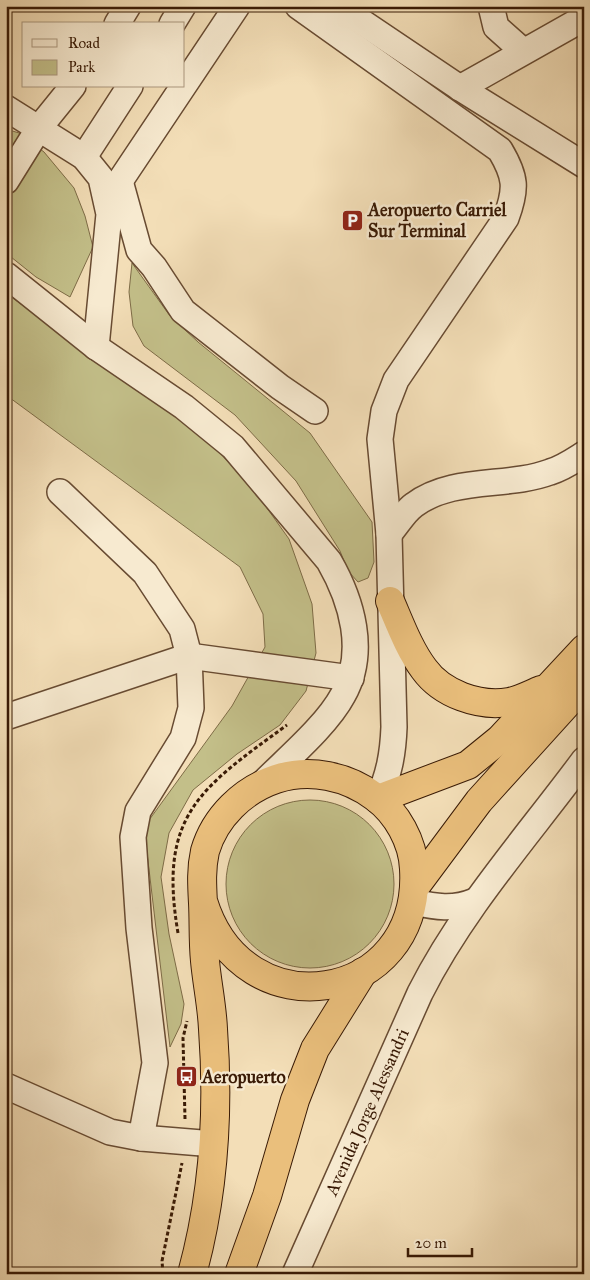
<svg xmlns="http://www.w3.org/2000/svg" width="590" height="1280" viewBox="0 0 590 1280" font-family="'IM FELL Great Primer',serif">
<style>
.green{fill:#c3bf89;stroke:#7e6c47}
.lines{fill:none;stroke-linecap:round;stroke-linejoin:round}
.minor-casing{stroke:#684b32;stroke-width:28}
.highway-casing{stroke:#391a05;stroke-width:30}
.path{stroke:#391a05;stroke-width:3;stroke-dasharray:4 2.5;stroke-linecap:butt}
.minor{stroke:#f7ead0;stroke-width:25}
.highway{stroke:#eabf7c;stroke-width:28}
.labels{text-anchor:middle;stroke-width:5;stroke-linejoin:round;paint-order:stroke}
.poi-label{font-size:18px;font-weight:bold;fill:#391a05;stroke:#f7ead0;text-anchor:start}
.street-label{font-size:18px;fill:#391a05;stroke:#f7ead0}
</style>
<rect width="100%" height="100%" fill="#f3deb7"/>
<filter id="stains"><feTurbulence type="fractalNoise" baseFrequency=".004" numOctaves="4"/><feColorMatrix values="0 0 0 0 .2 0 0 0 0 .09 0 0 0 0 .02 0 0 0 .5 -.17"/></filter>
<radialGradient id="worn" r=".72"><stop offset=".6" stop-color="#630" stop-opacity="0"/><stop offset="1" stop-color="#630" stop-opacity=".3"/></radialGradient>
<g class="green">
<path d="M 6,129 L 19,133 L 44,152 L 74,188 L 85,216 L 93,247 L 70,297 L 36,277 L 6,253 Z"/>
<path d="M 132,263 L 170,316 L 198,342 L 310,433 L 372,522 L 374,562 L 368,578 L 358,582 L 348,571 L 340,551 L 296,481 L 235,415 L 144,346 L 133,326 L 129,292 Z"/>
<path d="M 6,293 L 87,353 L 146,392 L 211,444 L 252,487 L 289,539 L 312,604 L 316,653 L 306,691 L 280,725 L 237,754 L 193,790 L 169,833 L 161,877 L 169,934 L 184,1004 L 181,1024 L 170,1047 L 144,827 L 232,706 L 265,647 L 263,614 L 240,567 L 6,395 Z"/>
<circle cx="310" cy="884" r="84"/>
</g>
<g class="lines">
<defs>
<g id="minor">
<path d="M 298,6 L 500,150 C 516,177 517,188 506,218 L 396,380 L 384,411 L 380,439 L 389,534 L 394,727 C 393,754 389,775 378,799"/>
<path d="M 338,6 L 460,88 L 584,165"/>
<path d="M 491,6 L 496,27 L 523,51"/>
<path d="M 117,24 L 128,6"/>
<path d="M 172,24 L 183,6"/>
<path d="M 460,88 L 584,18"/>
<path d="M 6,108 L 84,157 L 101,178 L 109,214 L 96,347"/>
<path d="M 84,157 L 130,86"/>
<path d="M 6,181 L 39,128 L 73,86"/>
<path d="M 120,181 L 139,250 L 154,267 L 183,311 L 280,387 L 315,411"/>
<path d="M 115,197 L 120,181 L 237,6"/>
<path d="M 6,275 L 96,347 L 184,407 L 233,447 L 329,561 C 352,601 367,652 343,695 C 327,725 288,758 263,783"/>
<path d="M 60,492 L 145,573 L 182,629 L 189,656 L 191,708 L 183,738 L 138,811 L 133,837 L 139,928 L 155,1063 L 141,1138"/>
<path d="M 389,534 C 397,525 405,511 414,505 C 453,476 507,488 550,472 C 563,468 573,461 584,454"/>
<path d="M 6,717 L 189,656 L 351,678"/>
<path d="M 413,902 C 436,907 453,910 475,901"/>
<path d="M 6,1086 L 110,1132 L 141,1138 L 214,1144"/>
<path d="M 295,1274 L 420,993 C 463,908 527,837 584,760"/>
</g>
<g id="highway">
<path d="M 390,601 C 400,624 409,649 424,669 C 442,694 479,707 509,702 C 520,700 531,694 541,690"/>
<path d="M 378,799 L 468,765 L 500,739 L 584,649"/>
<path d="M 415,887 L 479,801 L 584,685"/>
<path d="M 192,1274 C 214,1194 219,1111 213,1029 C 212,1006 207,983 205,961 C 203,941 204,922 203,903 C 202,885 201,869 205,851 C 215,817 243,790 276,779 C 310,768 347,776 375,797 C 397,813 413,842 414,869 C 422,1004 243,1033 203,901"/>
<path d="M 239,1274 L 267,1196 L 295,1100 L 315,1049 L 363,972"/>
</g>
</defs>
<use href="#minor" class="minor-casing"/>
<use href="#highway" class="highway-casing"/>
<g class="path">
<path d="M 178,933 C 158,816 199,789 287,725"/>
<path d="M 185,1119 L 183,1038 L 187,1021"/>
<path d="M 163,1274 L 162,1261 L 182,1163"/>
</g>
<use href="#minor" class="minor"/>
<use href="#highway" class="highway"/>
</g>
<defs>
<symbol id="parking-square" viewBox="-11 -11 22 22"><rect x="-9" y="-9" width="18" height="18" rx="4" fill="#8f2418" stroke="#f7ead0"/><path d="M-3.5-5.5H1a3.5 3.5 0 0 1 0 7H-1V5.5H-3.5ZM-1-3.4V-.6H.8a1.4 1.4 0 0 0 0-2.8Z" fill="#fff"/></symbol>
<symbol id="bus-square" viewBox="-11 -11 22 22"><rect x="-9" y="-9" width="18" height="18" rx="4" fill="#8f2418" stroke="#f7ead0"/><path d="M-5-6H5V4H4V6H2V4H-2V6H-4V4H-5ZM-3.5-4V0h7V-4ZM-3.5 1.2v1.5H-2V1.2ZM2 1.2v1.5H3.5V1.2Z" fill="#fff"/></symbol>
</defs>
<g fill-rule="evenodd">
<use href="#parking-square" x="340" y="208" width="25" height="25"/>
<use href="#bus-square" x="174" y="1064" width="25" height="25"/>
</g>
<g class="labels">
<g class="poi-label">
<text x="368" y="216">Aeropuerto Carriel<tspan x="368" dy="21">Sur Terminal</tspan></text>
<text x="202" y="1083">Aeropuerto</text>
</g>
<g class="street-label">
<text transform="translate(367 1112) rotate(-66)" y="6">Avenida Jorge Alessandri</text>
</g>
</g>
<rect width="590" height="1280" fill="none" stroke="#f3deb7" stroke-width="25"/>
<rect x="8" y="8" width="575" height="1265" fill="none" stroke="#391a05" stroke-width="2.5"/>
<rect x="12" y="12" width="565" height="1255" fill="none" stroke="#391a05"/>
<rect x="22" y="22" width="162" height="65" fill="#f7ead0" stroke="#ab977f"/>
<rect x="32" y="39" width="25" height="8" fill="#f7ead0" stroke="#ab977f"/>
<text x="68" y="48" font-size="15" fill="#391a05">Road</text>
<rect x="32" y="60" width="25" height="15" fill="#c3bf89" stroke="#ab977f"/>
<text x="68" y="72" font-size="15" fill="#391a05">Park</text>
<path d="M408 1248v8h64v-8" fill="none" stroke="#391a05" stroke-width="2.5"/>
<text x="415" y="1248" font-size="15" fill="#391a05" stroke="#f7ead0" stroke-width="4" paint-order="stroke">20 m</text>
<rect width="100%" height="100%" filter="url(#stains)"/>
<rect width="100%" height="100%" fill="url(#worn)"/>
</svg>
